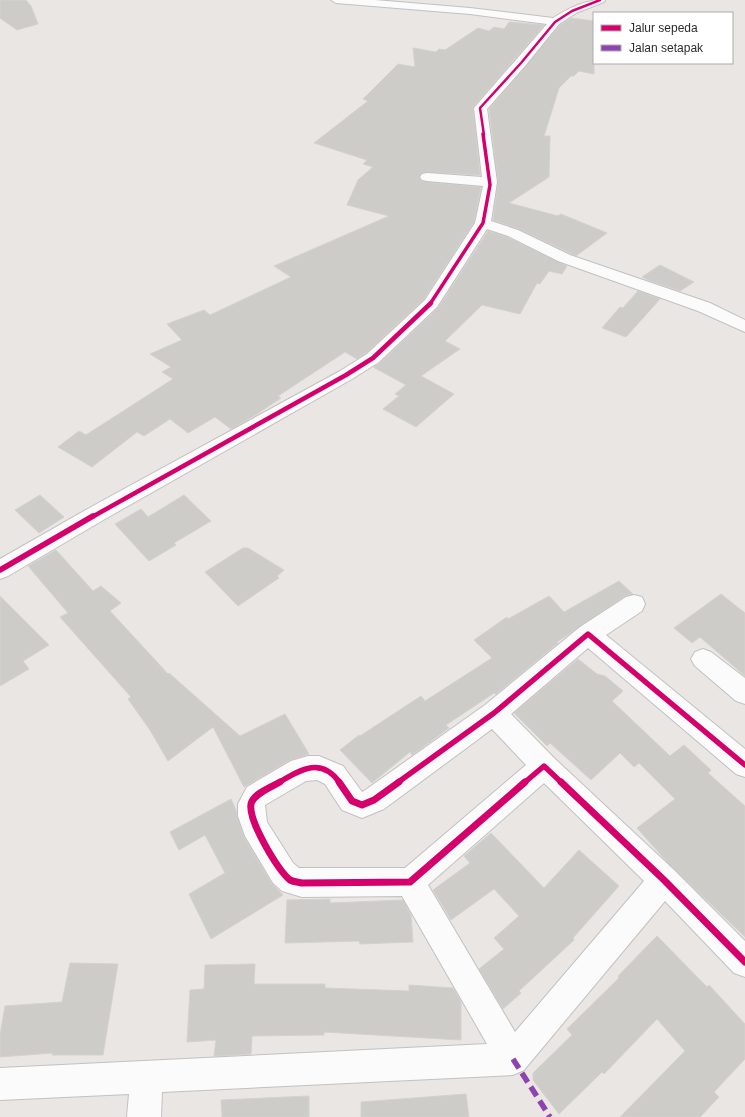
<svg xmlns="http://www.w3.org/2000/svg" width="745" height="1117" viewBox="0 0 745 1117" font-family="Helvetica,sans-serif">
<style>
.building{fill:#ceccc9;stroke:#d4d2cf}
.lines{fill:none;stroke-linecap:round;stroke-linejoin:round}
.minor-casing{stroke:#c2c1c1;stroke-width:2}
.minor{fill:#fcfbfb;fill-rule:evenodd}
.quiet{stroke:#8e44ad;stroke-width:5.5;stroke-dasharray:11 5.5;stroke-linecap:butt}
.cycleway-far4-casing{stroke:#fff;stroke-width:4}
.cycleway-far3-casing{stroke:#fff;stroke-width:5}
.cycleway-far2-casing{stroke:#fff;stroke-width:6}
.cycleway-far1-casing{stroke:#fff;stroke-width:8}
.cycleway-casing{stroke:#fff;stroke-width:10}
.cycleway-far4{stroke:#d6006c;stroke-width:2.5}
.cycleway-far3{stroke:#d6006c;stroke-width:3.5}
.cycleway-far2{stroke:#d6006c;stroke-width:4.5}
.cycleway-far1{stroke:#d6006c;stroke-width:5.5}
.cycleway{stroke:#d6006c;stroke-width:7}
</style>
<rect width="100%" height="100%" fill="#e9e6e3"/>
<g class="building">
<path d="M 0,0 L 26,0 L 31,6 L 38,24 L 17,30 L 0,18 Z"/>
<path d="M 571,18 L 594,21 L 594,74 L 579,71 L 574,76 L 571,76 L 559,88 L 544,136 L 550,136 L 549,177 L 509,203 L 558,216 L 561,214 L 607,233 L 576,256 L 519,229 L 493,220 L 498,182 L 489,109 L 560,25 Z"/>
<path d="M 509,22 L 544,25 L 473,107 L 480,175 L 427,172 L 422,173 L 419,176 L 421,181 L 427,182 L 481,187 L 474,222 L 424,299 L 366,353 L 357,359 L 345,352 L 278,396 L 281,398 L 254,416 L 231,429 L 215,417 L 188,433 L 170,419 L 144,436 L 137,432 L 92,467 L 58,447 L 79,431 L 86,435 L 173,379 L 162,372 L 171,367 L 150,354 L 182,340 L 167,324 L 204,310 L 210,315 L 291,277 L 274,266 L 389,216 L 347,205 L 358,180 L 373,167 L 363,164 L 367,160 L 314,143 L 368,101 L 363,99 L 398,64 L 415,67 L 413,48 L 436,52 L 439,49 L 445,50 L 478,28 L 489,31 L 494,27 L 504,29 Z"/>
<path d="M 488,231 L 507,237 L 567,266 L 562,274 L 549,271 L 540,284 L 537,283 L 520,314 L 482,305 L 445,341 L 460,349 L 421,376 L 454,394 L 416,427 L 383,409 L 399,396 L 395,394 L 406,385 L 373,367 L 380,363 L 438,308 Z"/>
<path d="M 660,265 L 694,282 L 680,291 L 648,280 L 642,277 Z"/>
<path d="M 638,291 L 660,299 L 626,337 L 602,328 L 620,307 L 623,308 Z"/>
<path d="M 40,495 L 64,517 L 39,533 L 15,510 Z"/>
<path d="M 184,495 L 211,521 L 174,543 L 176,545 L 149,561 L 115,524 L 141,509 L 148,517 Z"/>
<path d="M 243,548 L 248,548 L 284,570 L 277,576 L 279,578 L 238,606 L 205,572 Z"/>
<path d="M 56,550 L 93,591 L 101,586 L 121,603 L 110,611 L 168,674 L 169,673 L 240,736 L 285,714 L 309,754 L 290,760 L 244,787 L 213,727 L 168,761 L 150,730 L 128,699 L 131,697 L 60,617 L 68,613 L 28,566 Z"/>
<path d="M 619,581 L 633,594 L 625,596 L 557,642 L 558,643 L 496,694 L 494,693 L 446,725 L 449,728 L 412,755 L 410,752 L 372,783 L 340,750 L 359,735 L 360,736 L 421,696 L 425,701 L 492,658 L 474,640 L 507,617 L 508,619 L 549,596 L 564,612 Z"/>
<path d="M 721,594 L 745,613 L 745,676 L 700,637 L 692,643 L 674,628 Z"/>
<path d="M 0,596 L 49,645 L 23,661 L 29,669 L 0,686 Z"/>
<path d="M 578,659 L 597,674 L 605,676 L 623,691 L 612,701 L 670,756 L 684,745 L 711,770 L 708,773 L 745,806 L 745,937 L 669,864 L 637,828 L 675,799 L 639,763 L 634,767 L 620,753 L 591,780 L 550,743 L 547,746 L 514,713 Z"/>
<path d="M 231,799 L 236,810 L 237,816 L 244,837 L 272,884 L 283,895 L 211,939 L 189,894 L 225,873 L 205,835 L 179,850 L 170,832 Z"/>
<path d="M 491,833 L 544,888 L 579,850 L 619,886 L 573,938 L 574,940 L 519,991 L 521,993 L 503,1009 L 479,969 L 504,949 L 494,938 L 519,916 L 494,889 L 451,920 L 433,890 L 470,863 L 464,856 Z"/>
<path d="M 330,899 L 330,903 L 403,900 L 411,915 L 413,942 L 360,944 L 359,941 L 285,943 L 287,900 Z"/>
<path d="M 657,936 L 707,987 L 709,985 L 745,1024 L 745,1059 L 714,1092 L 719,1097 L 700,1117 L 620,1117 L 685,1051 L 657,1019 L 604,1074 L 602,1072 L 559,1114 L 533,1080 L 533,1073 L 572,1035 L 567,1029 L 619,978 L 618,976 Z"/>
<path d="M 70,963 L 118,964 L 103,1055 L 52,1055 L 53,1053 L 0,1057 L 0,1035 L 5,1006 L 62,1002 Z"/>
<path d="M 255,964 L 254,984 L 325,984 L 325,988 L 409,991 L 409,985 L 453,988 L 461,1002 L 461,1040 L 324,1032 L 324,1035 L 252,1036 L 251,1054 L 214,1056 L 216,1040 L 187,1042 L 190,990 L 204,989 L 205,965 Z"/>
<path d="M 466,1094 L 469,1117 L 361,1117 L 361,1102 Z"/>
<path d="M 309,1096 L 309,1117 L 222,1117 L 221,1100 Z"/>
</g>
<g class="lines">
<defs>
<g id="minor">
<path d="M 331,0 L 375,0 L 470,8 L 553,18 C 571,7 584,0 605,0 L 604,2 L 576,13 L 559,24 L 525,66 L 487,109 L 497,182 L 491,221 L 518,230 L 570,255 L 710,303 L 745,320 L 745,332 L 698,311 L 558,261 L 508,236 L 487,229 L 437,307 L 379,362 L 352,379 L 105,519 L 8,576 L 0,579 L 0,559 L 91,507 L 340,371 L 367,354 L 425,300 L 475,223 L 483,186 L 427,181 L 422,180 L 420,177 L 422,174 L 427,173 L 482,177 L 474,108 L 547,24 L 470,14 L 336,3 Z"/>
<path d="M 634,595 L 642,597 L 645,604 L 642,611 L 606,635 L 745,749 L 745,777 L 736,774 L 588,648 L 511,714 L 553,757 L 674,870 L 745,941 L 745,977 L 734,973 L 665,901 L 524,1070 L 513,1075 L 162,1092 L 161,1117 L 127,1117 L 129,1094 L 0,1100 L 0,1068 L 487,1044 L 402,896 L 302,897 L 282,891 L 273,883 L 245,836 L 238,816 L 238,804 L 247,787 L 291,761 L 308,756 L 319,756 L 343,766 L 362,792 L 364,791 L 485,705 L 580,627 L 626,597 ZM 492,729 L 526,765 L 405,868 L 299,868 L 293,863 L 267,822 L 265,805 L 306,781 L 317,780 L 325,784 L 342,810 L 362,818 L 384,809 ZM 544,783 L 644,881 L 515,1032 L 428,885 Z"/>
<path d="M 703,649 L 711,652 L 745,678 L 745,704 L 736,701 L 695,666 L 691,659 L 695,652 Z"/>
</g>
</defs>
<use href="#minor" class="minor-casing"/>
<use href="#minor" class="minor"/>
<path class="quiet" d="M 513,1059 L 550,1117"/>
<defs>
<path id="cycleway-far4" d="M 484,135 L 480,108 L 521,63 L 555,22 L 572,11 L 600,0"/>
<path id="cycleway-far3" d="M 430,304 L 483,223 L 490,185 L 483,134"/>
<path id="cycleway-far2" d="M 92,517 L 346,375 L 373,358 L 431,303"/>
<g id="cycleway-far1">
<path d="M 0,570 L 93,516"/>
<path d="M 278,783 C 300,770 321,756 340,783"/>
<path d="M 397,783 L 494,713 L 588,634 L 745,765"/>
<path d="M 524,783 L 544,766 L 562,783"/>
</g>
<g id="cycleway">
<path d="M 280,782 C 271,787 253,794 251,804 C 248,821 278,870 290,880 C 294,882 298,882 302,883 L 410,882 L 525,782"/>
<path d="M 339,782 L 352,801 L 362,805 L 374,800 L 399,782"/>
<path d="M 561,782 L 664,880 L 745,962"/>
</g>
</defs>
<use href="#cycleway-far4" class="cycleway-far4-casing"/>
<use href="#cycleway-far3" class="cycleway-far3-casing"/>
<use href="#cycleway-far2" class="cycleway-far2-casing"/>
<use href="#cycleway-far1" class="cycleway-far1-casing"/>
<use href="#cycleway" class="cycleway-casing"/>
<use href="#cycleway-far4" class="cycleway-far4"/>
<use href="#cycleway-far3" class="cycleway-far3"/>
<use href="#cycleway-far2" class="cycleway-far2"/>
<use href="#cycleway-far1" class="cycleway-far1"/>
<use href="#cycleway" class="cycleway"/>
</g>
<rect x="593" y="12" width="140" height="52" fill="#ffffff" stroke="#ababab"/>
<rect x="601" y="25" width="20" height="6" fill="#d6006c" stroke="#ababab"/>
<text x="629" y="32" font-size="12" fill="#2c2c2c">Jalur sepeda</text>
<rect x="601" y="45" width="20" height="6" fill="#8e44ad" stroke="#ababab"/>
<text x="629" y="52" font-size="12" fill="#2c2c2c">Jalan setapak</text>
</svg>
